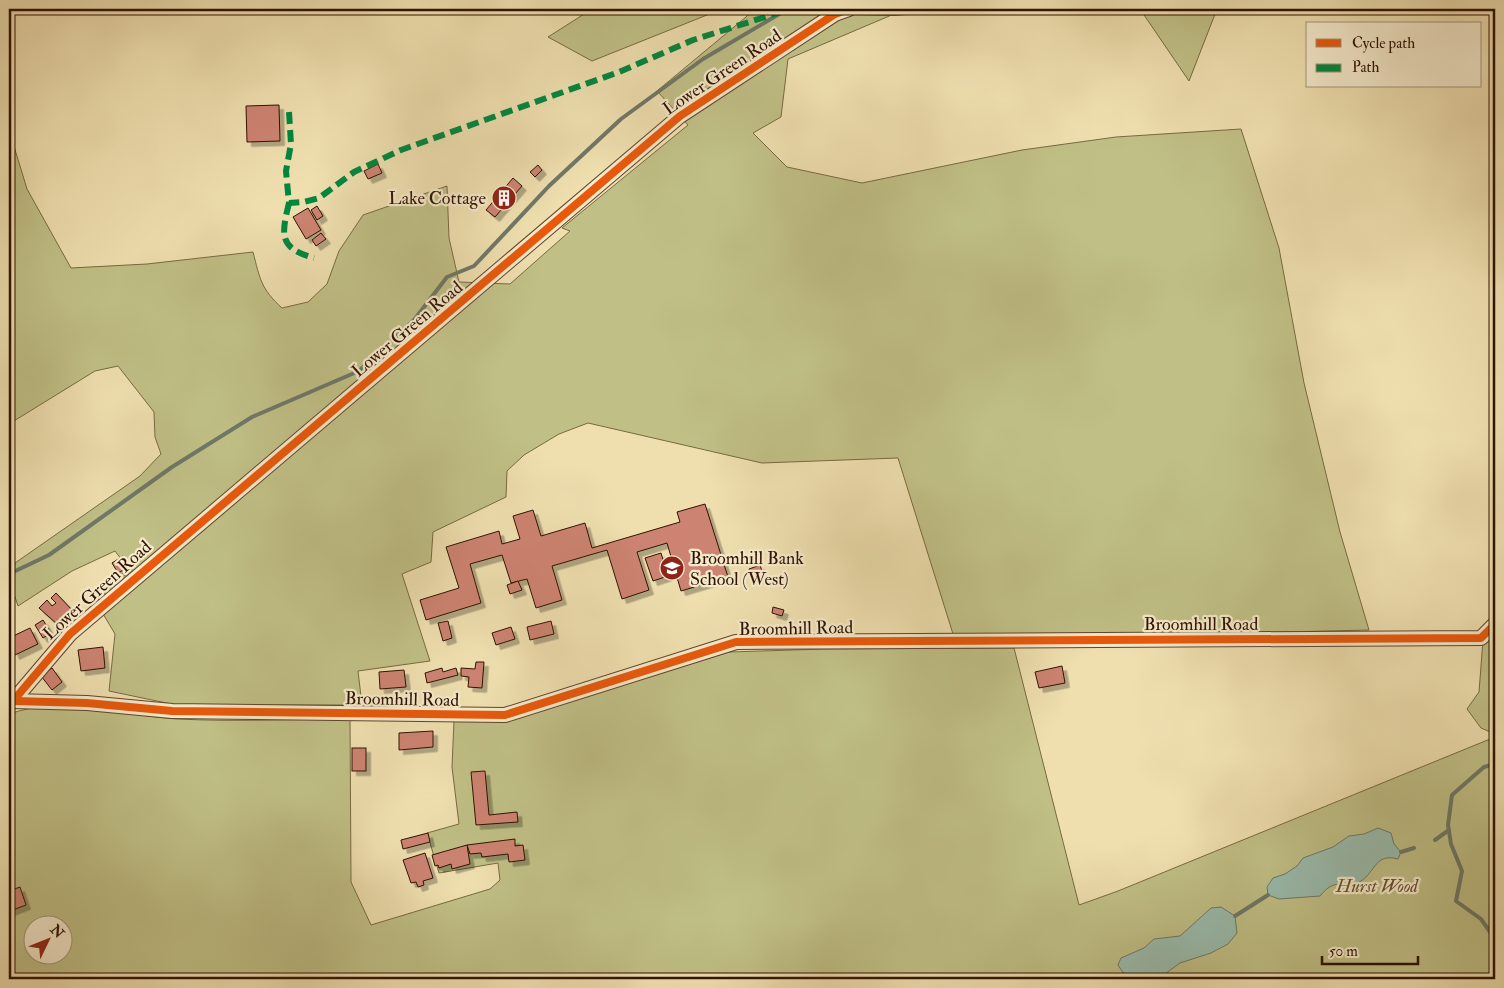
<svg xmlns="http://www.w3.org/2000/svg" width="1504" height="988" viewBox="0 0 1504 988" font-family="'IM FELL Double Pica',serif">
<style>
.green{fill:#c0c086;stroke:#786943;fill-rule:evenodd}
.water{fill:#9abcad;stroke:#6f7868}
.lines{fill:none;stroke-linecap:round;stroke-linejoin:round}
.stream{stroke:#6f7868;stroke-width:4}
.building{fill:#cd8372;stroke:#2f1200;filter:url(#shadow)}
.minor-casing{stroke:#5f452c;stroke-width:16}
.minor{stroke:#f5eacb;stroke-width:14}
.quiet{stroke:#00873e;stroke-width:6;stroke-dasharray:12 6;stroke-linecap:butt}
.cycleway-casing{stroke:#f5eacb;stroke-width:11}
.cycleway{stroke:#e8590c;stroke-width:8}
.labels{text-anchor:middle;stroke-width:4.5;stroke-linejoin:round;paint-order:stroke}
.street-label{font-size:18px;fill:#2f1200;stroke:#f5eacb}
.poi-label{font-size:18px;fill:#2f1200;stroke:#f5eacb;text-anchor:end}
.park-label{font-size:18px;font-style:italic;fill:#624f2f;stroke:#f5eacb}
</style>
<defs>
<filter id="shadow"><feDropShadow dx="4.5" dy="4.5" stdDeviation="0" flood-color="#0004"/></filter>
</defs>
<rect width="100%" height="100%" fill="#efdfaf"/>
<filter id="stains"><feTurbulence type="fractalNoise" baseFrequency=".004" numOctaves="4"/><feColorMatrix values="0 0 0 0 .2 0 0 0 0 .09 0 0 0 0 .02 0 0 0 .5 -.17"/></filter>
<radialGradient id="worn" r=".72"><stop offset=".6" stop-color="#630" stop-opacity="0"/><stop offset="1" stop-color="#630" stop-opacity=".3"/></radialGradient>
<g class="green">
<path d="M 592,9 L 722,9 L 592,61 L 548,37 Z"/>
<path d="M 753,9 L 924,9 L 894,14 L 788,59 L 781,117 L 753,133 L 787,167 L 862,183 L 1022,150 L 1116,137 L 1241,129 L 1279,248 L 1304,383 L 1340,532 L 1369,630 L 1242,633 L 953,634 L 898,458 L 762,463 L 588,423 L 559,434 L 524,455 L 507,471 L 506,497 L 433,532 L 431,562 L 402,574 L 430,661 L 358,671 L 362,705 L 176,705 L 109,691 L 115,634 L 96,602 L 128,568 L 115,551 L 72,571 L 18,606 L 13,591 L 15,563 L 140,476 L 161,454 L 155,437 L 154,412 L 118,366 L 95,371 L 9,424 L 9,130 L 27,189 L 71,268 L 147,264 L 253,252 C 260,279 261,289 282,308 L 308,302 L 327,284 L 339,251 L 363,215 L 447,186 L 449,238 L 459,282 L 510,284 L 570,231 L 562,228 L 688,125 L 657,91 L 746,17 Z"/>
<path d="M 1140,9 L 1217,9 L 1189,81 Z"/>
<path d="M 1495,634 L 1495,734 L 1481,728 L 1467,709 L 1479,692 L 1483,640 Z"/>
<path d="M 1014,648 L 1079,905 L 1118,891 L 1495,737 L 1495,979 L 9,979 L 9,714 C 67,694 120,716 178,719 C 235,722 293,719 350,719 L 351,882 L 371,925 L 490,889 L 500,880 L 498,863 L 439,873 L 427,833 L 459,824 L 452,767 L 454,721 L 510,719 L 729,652 L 825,649 ZM 32,926 L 62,926 L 62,956 L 32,956 Z"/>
</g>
<g class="water">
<path d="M 1378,828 L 1391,833 L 1394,844 L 1401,852 L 1398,859 C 1375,853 1376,871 1361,881 C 1344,892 1338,874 1320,896 L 1279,899 L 1268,895 L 1267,887 L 1273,878 L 1285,874 L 1297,866 L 1303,858 L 1333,847 L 1349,836 L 1364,834 Z"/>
<path d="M 1221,907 L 1235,916 L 1237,933 L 1228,944 L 1211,953 L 1180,963 L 1158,979 L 1127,979 L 1118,965 L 1121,958 L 1144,948 L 1154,939 L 1180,936 L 1211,908 Z"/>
</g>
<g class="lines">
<g class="stream">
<path d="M 850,13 L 894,14 L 954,9"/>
<path d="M 9,574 L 49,555 L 172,467 L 252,417 L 359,371 L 414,320 L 447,277 L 474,266 L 549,186 L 621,119 L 703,59 L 786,10 L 831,12"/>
<path d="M 1495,764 L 1484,767 L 1452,795 L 1448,825 L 1451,844 L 1462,871 L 1456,901 L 1481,919 L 1495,939"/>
<path d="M 1435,840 L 1449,830"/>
<path d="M 1401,852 L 1414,848"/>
<path d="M 1235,916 L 1268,895"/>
<path d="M 1107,979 L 1108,979"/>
<path d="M 1118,979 L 1124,974"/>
</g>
</g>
<g class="building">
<path d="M 279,105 L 280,141 L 247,142 L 246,106 Z"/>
<path d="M 378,164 L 382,173 L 368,179 L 364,171 Z"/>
<path d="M 538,165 L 542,170 L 535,177 L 530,172 Z"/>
<path d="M 513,178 L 522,186 L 495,217 L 486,210 Z"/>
<path d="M 317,206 L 323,216 L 317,220 L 311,210 Z"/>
<path d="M 308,208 L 321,230 L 306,239 L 293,217 Z"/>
<path d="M 321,233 L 326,239 L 316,246 L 312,240 Z"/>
<path d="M 705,504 L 728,577 L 681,591 L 667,543 L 637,552 L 649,590 L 622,599 L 607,550 L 552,566 L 562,600 L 536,608 L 527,579 L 511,583 L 502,555 L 470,564 L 481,603 L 426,620 L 420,600 L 459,588 L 446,547 L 499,531 L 502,544 L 520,539 L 513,516 L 533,510 L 541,536 L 585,523 L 592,548 L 680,522 L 677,512 Z"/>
<path d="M 661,553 L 668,576 L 653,581 L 645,558 Z"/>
<path d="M 123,556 L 129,567 L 118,573 L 112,563 Z"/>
<path d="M 760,565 L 764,577 L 753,580 L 749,569 Z"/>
<path d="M 518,581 L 522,590 L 510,594 L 507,585 Z"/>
<path d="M 56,593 L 73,611 L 58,625 L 39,608 L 47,600 L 52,606 L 56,603 L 51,598 Z"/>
<path d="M 773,607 L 784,610 L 782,616 L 772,613 Z"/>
<path d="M 43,620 L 51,633 L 43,638 L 35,625 Z"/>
<path d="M 448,621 L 452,638 L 443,641 L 438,623 Z"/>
<path d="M 551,621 L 554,634 L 530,640 L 527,627 Z"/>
<path d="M 511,627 L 515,639 L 496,645 L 492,633 Z"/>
<path d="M 30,628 L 38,644 L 15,655 L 9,638 Z"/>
<path d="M 103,647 L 105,668 L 81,671 L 78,650 Z"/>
<path d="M 476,662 L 484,662 L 482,688 L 468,687 L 469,677 L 461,676 L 461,668 L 475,669 Z"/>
<path d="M 1062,666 L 1065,683 L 1039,688 L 1035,672 Z"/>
<path d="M 52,668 L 62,682 L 52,690 L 41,676 Z"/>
<path d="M 442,668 L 443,672 L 456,668 L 458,675 L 427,683 L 425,673 Z"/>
<path d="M 404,670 L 406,687 L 380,689 L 379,672 Z"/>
<path d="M 433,731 L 433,747 L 399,750 L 399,733 Z"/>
<rect x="352" y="748" width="14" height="23"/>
<path d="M 485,771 L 489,815 L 517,812 L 518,822 L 476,825 L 471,772 Z"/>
<path d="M 428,833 L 430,842 L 403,849 L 401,840 Z"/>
<path d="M 515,839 L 515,846 L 523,845 L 525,860 L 509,862 L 508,854 L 482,857 L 481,853 L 470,854 L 467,845 Z"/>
<path d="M 467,845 L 470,864 L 452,869 L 451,864 L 439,868 L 438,865 L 435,866 L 432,855 Z"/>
<path d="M 425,853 L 433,878 L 423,881 L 424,885 L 418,887 L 416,882 L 411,883 L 403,860 Z"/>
<path d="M 20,887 L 26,905 L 10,911 L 9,891 Z"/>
</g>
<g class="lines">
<defs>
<g id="minor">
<path d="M 13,701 L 87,703 L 172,711 L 505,715 L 736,642 L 1481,638 L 1495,624"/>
<path d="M 9,702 L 13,701 L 70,634 L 680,116 L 835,14 L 849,9"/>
</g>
</defs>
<use href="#minor" class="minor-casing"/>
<use href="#minor" class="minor"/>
<g class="quiet">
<path d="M 808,9 L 835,14"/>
<path d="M 289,112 L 291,144 L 286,171 L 289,203 L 304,202 L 319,198 L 354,172 L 401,150 L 619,72 L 693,40 L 790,9"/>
<path d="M 289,203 C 281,236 279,248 314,258"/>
</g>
<defs>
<g id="cycleway">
<path d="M 13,701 L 87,703 L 172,711 L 505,715 L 736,642 L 1481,638 L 1495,624"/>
<path d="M 9,702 L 13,701 L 70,634 L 680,116 L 835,14 L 849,9"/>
</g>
</defs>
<use href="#cycleway" class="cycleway-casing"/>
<use href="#cycleway" class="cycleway"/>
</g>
<defs>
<symbol id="building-disc" viewBox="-11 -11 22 22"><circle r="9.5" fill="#8f2418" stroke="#f5eacb"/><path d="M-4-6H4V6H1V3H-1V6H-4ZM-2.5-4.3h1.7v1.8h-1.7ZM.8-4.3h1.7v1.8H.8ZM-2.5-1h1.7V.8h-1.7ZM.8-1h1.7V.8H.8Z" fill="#fff"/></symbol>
<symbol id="school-disc" viewBox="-11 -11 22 22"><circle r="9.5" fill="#8f2418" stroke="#f5eacb"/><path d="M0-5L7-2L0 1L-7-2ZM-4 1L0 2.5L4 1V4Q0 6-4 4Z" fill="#fff"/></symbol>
</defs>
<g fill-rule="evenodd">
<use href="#building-disc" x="490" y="184" width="28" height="28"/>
<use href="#school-disc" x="658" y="554" width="28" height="28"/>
</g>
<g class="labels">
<g class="street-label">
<text transform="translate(722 72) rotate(-34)" y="6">Lower Green Road</text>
<text transform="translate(407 329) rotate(-40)" y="6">Lower Green Road</text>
<text transform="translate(97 590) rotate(-42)" y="6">Lower Green Road</text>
<text x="1201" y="630">Broomhill Road</text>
<text transform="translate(796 628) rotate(-1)" y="6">Broomhill Road</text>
<text transform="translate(402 699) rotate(1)" y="6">Broomhill Road</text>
</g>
<g class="poi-label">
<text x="486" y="204">Lake Cottage</text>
<text x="690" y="564" text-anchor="start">Broomhill Bank<tspan x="690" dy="21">School (West)</tspan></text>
</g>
<g class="park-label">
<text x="1377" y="892">Hurst Wood</text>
</g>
</g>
<rect width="1504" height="988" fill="none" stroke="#efdfaf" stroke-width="30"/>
<rect x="10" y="10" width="1484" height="968" fill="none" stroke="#2f1200" stroke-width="2.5"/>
<rect x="15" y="15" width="1474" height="958" fill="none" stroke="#2f1200"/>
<rect x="1306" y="22" width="175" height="65" fill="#f5eacb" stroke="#a6947a"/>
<rect x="1316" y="39" width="25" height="8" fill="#e8590c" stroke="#a6947a"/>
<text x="1352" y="48" font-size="15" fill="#2f1200">Cycle path</text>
<rect x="1316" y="64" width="25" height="8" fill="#00873e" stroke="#a6947a"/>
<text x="1352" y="72" font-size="15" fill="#2f1200">Path</text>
<g transform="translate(48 940) rotate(47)"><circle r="24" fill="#f5eacb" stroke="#a6947a"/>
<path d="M0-4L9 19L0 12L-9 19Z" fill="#8f2418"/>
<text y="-8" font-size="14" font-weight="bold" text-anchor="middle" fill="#2f1200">N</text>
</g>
<path d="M1322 956v8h96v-8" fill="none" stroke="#2f1200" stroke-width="2.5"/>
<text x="1329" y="956" font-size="15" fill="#2f1200" stroke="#f5eacb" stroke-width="4" paint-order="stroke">50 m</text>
<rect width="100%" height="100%" filter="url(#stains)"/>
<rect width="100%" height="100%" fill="url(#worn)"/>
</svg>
